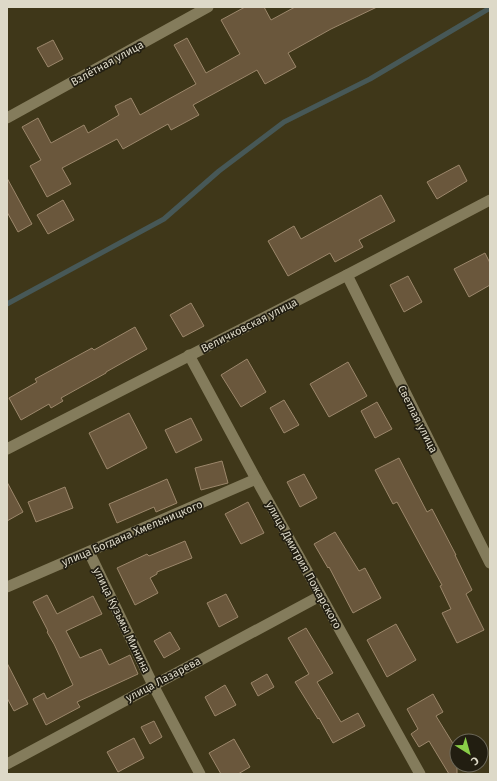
<svg xmlns="http://www.w3.org/2000/svg" width="497" height="781" viewBox="0 0 497 781" font-family="'Fira Sans',sans-serif">
<style>
.lines{fill:none;stroke-linecap:round;stroke-linejoin:round}
.stream{stroke:#475857;stroke-width:5}
.building{fill:#6a573c;stroke:#9c876b}
.minor{stroke:#847c5c;stroke-width:11}
.labels{text-anchor:middle;stroke-width:3.5;stroke-linejoin:round;paint-order:stroke}
.street-label{font-size:11px;fill:#ddd9c8;stroke:#221e11}
</style>
<rect width="100%" height="100%" fill="#3f3719"/>
<g class="lines">
<path class="stream" d="M 7,304 L 164,219 L 219,171 L 284,122 L 370,79 L 490,8"/>
</g>
<g class="building">
<path d="M 245,7 L 264,7 L 271,20 L 295,7 L 377,7 L 331,29 L 288,53 L 296,67 L 265,84 L 257,70 L 193,105 L 199,115 L 171,130 L 168,124 L 123,149 L 117,139 L 62,168 L 71,184 L 47,197 L 30,166 L 41,160 L 22,127 L 38,118 L 51,143 L 84,125 L 88,133 L 119,115 L 115,106 L 131,98 L 140,115 L 196,84 L 174,45 L 187,38 L 206,73 L 240,54 L 221,20 Z"/>
<path d="M 53,40 L 63,59 L 48,67 L 37,48 Z"/>
<path d="M 459,165 L 467,181 L 437,199 L 427,182 Z"/>
<path d="M 7,178 L 32,224 L 18,232 L 7,212 Z"/>
<path d="M 381,195 L 395,221 L 359,240 L 363,247 L 335,262 L 330,253 L 288,276 L 268,241 L 294,226 L 301,239 Z"/>
<path d="M 63,200 L 74,220 L 48,234 L 37,215 Z"/>
<path d="M 485,253 L 490,263 L 490,285 L 469,297 L 454,269 Z"/>
<path d="M 408,276 L 422,302 L 404,312 L 390,285 Z"/>
<path d="M 191,303 L 204,326 L 183,337 L 170,315 Z"/>
<path d="M 135,327 L 147,349 L 106,372 L 106,373 L 61,398 L 63,401 L 51,408 L 49,404 L 21,420 L 9,398 L 37,382 L 35,379 L 92,348 L 94,350 Z"/>
<path d="M 247,359 L 266,392 L 241,407 L 221,375 Z"/>
<path d="M 348,362 L 367,396 L 329,417 L 310,384 Z"/>
<path d="M 284,400 L 299,425 L 284,433 L 270,408 Z"/>
<path d="M 377,402 L 392,429 L 375,438 L 361,411 Z"/>
<path d="M 129,413 L 147,448 L 107,469 L 89,433 Z"/>
<path d="M 191,418 L 202,440 L 176,453 L 165,430 Z"/>
<path d="M 399,458 L 427,512 L 432,509 L 456,555 L 455,555 L 472,590 L 466,594 L 484,630 L 457,643 L 442,613 L 451,609 L 440,586 L 442,585 L 397,502 L 393,504 L 375,470 Z"/>
<path d="M 222,461 L 228,483 L 201,490 L 195,468 Z"/>
<path d="M 304,474 L 317,498 L 300,507 L 287,482 Z"/>
<path d="M 167,479 L 177,503 L 156,512 L 154,507 L 117,523 L 109,504 Z"/>
<path d="M 7,482 L 23,512 L 7,521 Z"/>
<path d="M 65,487 L 73,508 L 36,522 L 28,502 Z"/>
<path d="M 248,502 L 264,533 L 241,544 L 225,514 Z"/>
<path d="M 335,532 L 359,571 L 365,568 L 381,598 L 353,613 L 329,567 L 328,568 L 314,544 Z"/>
<path d="M 185,541 L 192,558 L 157,572 L 157,574 L 150,578 L 158,593 L 135,605 L 117,568 L 147,554 L 149,556 Z"/>
<path d="M 226,594 L 238,617 L 219,627 L 207,603 Z"/>
<path d="M 47,595 L 57,614 L 93,596 L 102,614 L 66,631 L 80,658 L 101,649 L 109,665 L 130,655 L 138,674 L 77,702 L 80,707 L 46,725 L 33,699 L 44,693 L 47,699 L 73,685 L 54,644 L 47,632 L 48,631 L 33,602 Z"/>
<path d="M 396,624 L 416,660 L 387,677 L 367,640 Z"/>
<path d="M 306,628 L 333,673 L 317,682 L 341,722 L 358,713 L 365,726 L 333,743 L 319,718 L 318,719 L 295,682 L 309,674 L 288,638 Z"/>
<path d="M 170,632 L 180,649 L 164,658 L 154,641 Z"/>
<path d="M 7,663 L 28,704 L 14,711 L 7,698 Z"/>
<path d="M 267,674 L 274,687 L 258,696 L 251,683 Z"/>
<path d="M 225,685 L 236,705 L 215,716 L 205,697 Z"/>
<path d="M 433,694 L 443,712 L 436,716 L 457,750 L 457,774 L 449,774 L 429,741 L 419,747 L 411,734 L 418,729 L 407,709 Z"/>
<path d="M 154,721 L 162,737 L 150,744 L 141,727 Z"/>
<path d="M 134,738 L 144,758 L 118,772 L 107,752 Z"/>
<path d="M 234,739 L 250,767 L 238,774 L 221,774 L 209,753 Z"/>
</g>
<g class="lines">
<g class="minor">
<path d="M 7,118 L 208,7"/>
<path d="M 347,275 L 490,563"/>
<path d="M 189,355 L 256,479 L 420,774"/>
<path d="M 7,449 L 347,275 L 490,200"/>
<path d="M 89,552 L 153,685 L 200,774"/>
<path d="M 7,587 L 256,479"/>
<path d="M 7,764 L 320,596"/>
</g>
</g>
<g class="labels">
<g class="street-label">
<text transform="translate(107 63) rotate(-29)" y="4">Взлётная улица</text>
<text transform="translate(249 325) rotate(-27)" y="4">Величковская улица</text>
<text transform="translate(418 419) rotate(63)" y="4">Светлая улица</text>
<text transform="translate(132 533) rotate(-23)" y="4">улица Богдана Хмельницкого</text>
<text transform="translate(304 565) rotate(61)" y="4">улица Дмитрия Пожарского</text>
<text transform="translate(122 620) rotate(64)" y="4">улица Кузьмы Минина</text>
<text transform="translate(163 679) rotate(-28)" y="4">улица Лазарева</text>
</g>
</g>
<rect width="497" height="781" fill="none" stroke="#ddd9c8" stroke-width="16"/>
<g transform="translate(469 753) rotate(143)"><circle r="19" fill="#221e11" stroke="#6d695a"/>
<path d="M0-3L7 15L0 10L-7 15Z" fill="#89ce48"/>
<text y="-6" font-size="11" font-weight="bold" text-anchor="middle" fill="#ddd9c8">С</text>
</g>
</svg>
